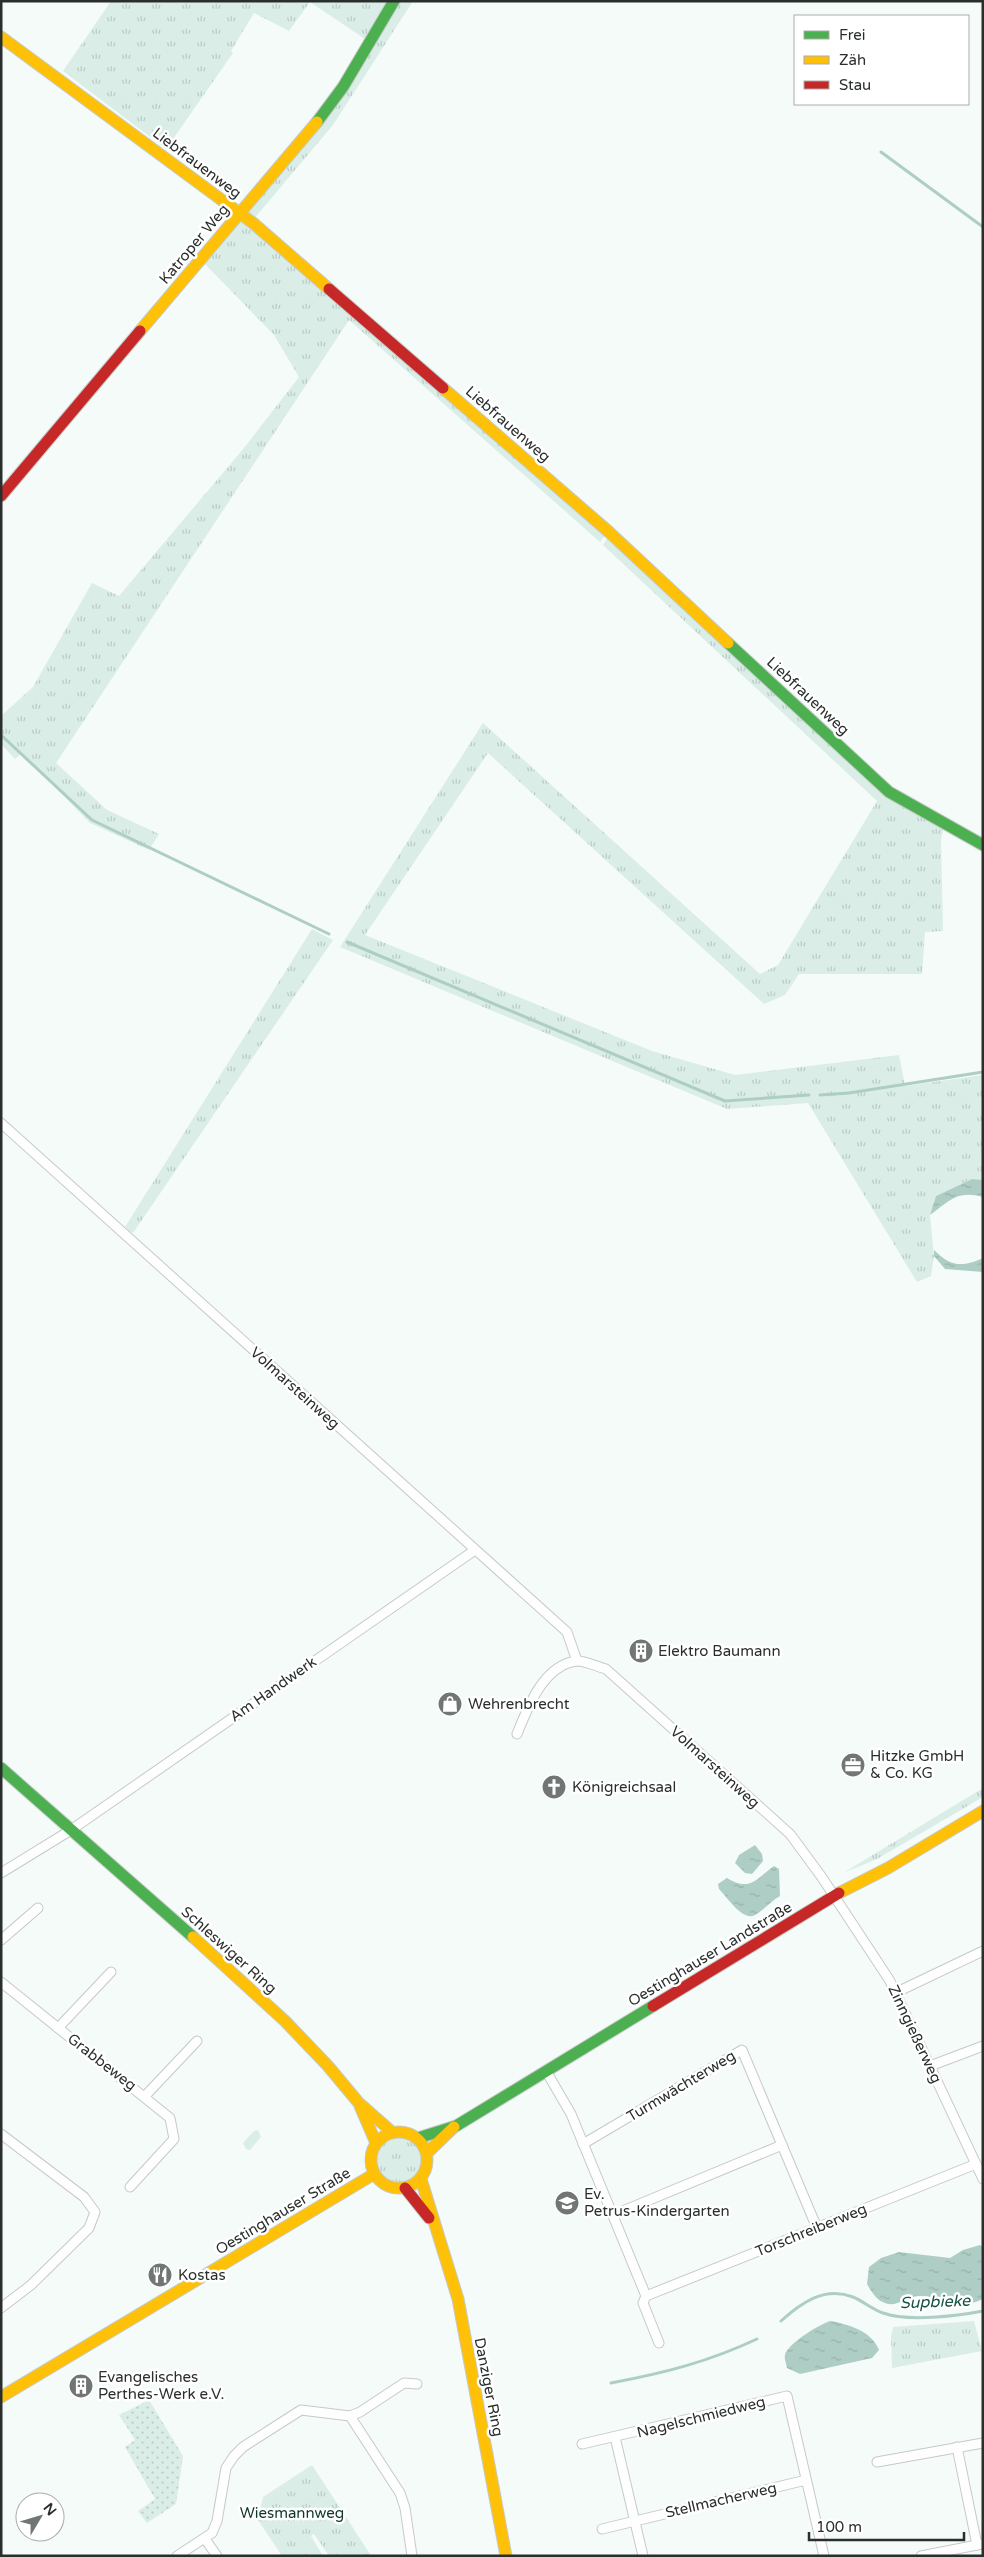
<svg xmlns="http://www.w3.org/2000/svg" width="984" height="2557" viewBox="0 0 984 2557" font-family="'Varela Round',sans-serif">
<style>
.grass{fill:url(#grass-tufts)}
.garden{fill:url(#garden-dots)}
.water{fill:url(#water-ripples)}
.lines{fill:none;stroke-linecap:round;stroke-linejoin:round}
.stream{stroke:#aecec5;stroke-width:3}
.street-casing{stroke:#c5cac8;stroke-width:11}
.fast-casing{stroke:#c5cac8;stroke-width:13}
.slow-casing{stroke:#c5cac8;stroke-width:13}
.jam-casing{stroke:#c5cac8;stroke-width:13}
.street{stroke:#fefefe;stroke-width:9}
.fast{stroke:#4caf50;stroke-width:11}
.slow{stroke:#ffc107;stroke-width:11}
.jam{stroke:#c62828;stroke-width:11}
.labels{text-anchor:middle;stroke-width:5;stroke-linejoin:round;paint-order:stroke}
.street-label{font-size:15px;fill:#2a2f2e;stroke:#fff}
.poi-label{font-size:15px;fill:#2a2f2e;stroke:#fff;text-anchor:start}
.park-label{font-size:15px;fill:#0e372e;stroke:#fff}
.water-label{font-size:16px;font-style:italic;fill:#155245;stroke:#fff}
</style>
<defs>
<pattern id="grass-tufts" width="24" height="20" patternUnits="userSpaceOnUse" patternTransform="scale(1.25)"><rect width="24" height="20" fill="#daede7"/><path d="M3 7l-1-3M5 7V3M7 7l1-3M15 17l-1-3M17 17v-4M19 17l1-3" fill="none" stroke="#bbccc6"/></pattern>
<pattern id="garden-dots" width="8" height="8" patternUnits="userSpaceOnUse" patternTransform="scale(1.25)"><rect width="8" height="8" fill="#daede7"/><path d="M2 2h.1M6 6h.1" fill="none" stroke="#bbccc6" stroke-width="1.8" stroke-linecap="round"/></pattern>
<pattern id="water-ripples" width="26" height="14" patternUnits="userSpaceOnUse" patternTransform="scale(1.25)"><rect width="26" height="14" fill="#aecec5"/><path d="M2 4q2-2 4 0t4 0M15 11q2-2 4 0t4 0" fill="none" stroke="#96b1aa"/></pattern>
</defs>
<rect width="100%" height="100%" fill="#f5fbf9"/>
<g class="grass">
<path d="M 111,1 L 388,1 L 365,39 L 310,2 L 289,31 L 254,13 L 231,51 L 233,53 L 166,149 L 63,71 Z"/>
<path d="M 397,1 L 413,1 L 333,125 L 253,220 L 243,214 L 337,100 Z"/>
<path d="M 240,216 L 608,532 L 600,542 L 349,320 L 56,763 L 107,810 L 159,834 L 149,850 L 90,823 L 22,753 L 15,759 L 1,744 L 1,716 L 33,687 L 92,583 L 119,596 L 244,448 L 299,377 L 274,335 L 202,261 Z"/>
<path d="M 610,534 L 888,794 L 944,825 L 941,840 L 943,931 L 925,932 L 922,974 L 799,974 L 785,995 L 764,1004 L 488,753 L 365,935 L 652,1051 L 735,1075 L 899,1055 L 905,1086 L 983,1075 L 983,1180 L 972,1179 L 936,1196 L 930,1215 L 934,1256 L 931,1276 L 917,1282 L 808,1103 L 727,1109 L 340,947 L 483,723 L 760,974 L 778,965 L 877,801 L 603,545 Z"/>
<path d="M 312,929 L 333,940 L 133,1233 L 125,1227 Z"/>
<path d="M 983,1788 L 983,1797 L 877,1859 L 843,1873 Z"/>
<path d="M 258,2130 L 261,2137 L 250,2150 L 246,2149 L 243,2143 L 254,2131 Z"/>
<circle cx="399" cy="2160" r="22"/>
<path d="M 974,2321 L 982,2351 L 892,2368 L 891,2337 L 893,2327 Z"/>
<path d="M 312,2465 L 370,2554 L 370,2556 L 329,2556 L 314,2534 L 311,2536 L 323,2556 L 282,2556 L 258,2520 L 263,2497 Z"/>
</g>
<path class="garden" d="M 149,2400 L 183,2456 L 176,2504 L 147,2523 L 138,2511 L 155,2499 L 125,2447 L 135,2440 L 119,2415 Z"/>
<g class="water">
<path d="M 972,1179 L 983,1180 L 983,1197 C 956,1190 950,1201 930,1215 L 936,1196 Z"/>
<path d="M 934,1250 C 950,1266 961,1268 983,1258 L 983,1272 L 945,1269 L 934,1256 Z"/>
<path d="M 755,1845 L 762,1854 L 763,1861 L 752,1874 L 745,1873 L 735,1863 L 739,1855 Z"/>
<path d="M 774,1866 L 779,1869 L 780,1896 C 771,1901 764,1910 755,1915 C 743,1922 727,1897 719,1889 L 718,1884 L 727,1878 C 750,1892 756,1879 774,1866 Z"/>
<path d="M 980,2245 L 983,2247 L 983,2299 C 961,2311 940,2295 918,2296 C 906,2297 896,2308 885,2303 C 876,2300 871,2291 867,2284 L 869,2267 L 881,2258 L 899,2252 L 950,2258 L 963,2250 Z"/>
<path d="M 830,2321 C 848,2324 872,2331 879,2350 L 872,2358 L 800,2374 L 787,2368 C 786,2362 783,2357 786,2352 C 794,2340 817,2326 830,2321 Z"/>
</g>
<g class="lines">
<g class="stream">
<path d="M 881,152 L 983,227"/>
<path d="M 1,735 L 92,820 L 329,934"/>
<path d="M 347,942 L 725,1101 L 809,1095"/>
<path d="M 820,1095 L 849,1093 L 983,1072"/>
<path d="M 781,2321 C 801,2303 824,2286 853,2297 C 863,2301 873,2310 883,2313 C 908,2322 957,2316 983,2311"/>
<path d="M 611,2383 C 664,2373 708,2362 757,2339"/>
</g>
<defs>
<g id="street">
<path d="M 1,1123 L 567,1632 L 577,1661"/>
<path d="M 517,1734 C 528,1707 543,1666 576,1661 C 584,1660 598,1667 606,1669 L 790,1834 L 821,1876 L 890,1981 L 983,2179"/>
<path d="M 1,1873 L 71,1830 L 475,1550"/>
<path d="M 1,1940 L 38,1908"/>
<path d="M 1,1982 L 170,2118 L 174,2139 L 130,2187"/>
<path d="M 895,1993 L 983,1951"/>
<path d="M 58,2028 L 111,1972"/>
<path d="M 930,2066 L 983,2046"/>
<path d="M 546,2071 L 571,2114 L 646,2296 L 643,2303 L 659,2343"/>
<path d="M 145,2096 L 197,2041"/>
<path d="M 1,2134 L 84,2197 L 95,2212 L 89,2228 L 31,2285 L 1,2308"/>
<path d="M 583,2144 L 742,2050 L 817,2228"/>
<path d="M 613,2215 L 782,2145"/>
<path d="M 646,2296 L 976,2164"/>
<path d="M 350,2416 L 400,2493 L 405,2508 L 412,2556"/>
<path d="M 615,2437 L 643,2556"/>
<path d="M 582,2444 L 787,2396 L 824,2556"/>
<path d="M 957,2447 L 977,2545"/>
<path d="M 877,2462 L 983,2443"/>
<path d="M 602,2529 L 806,2480"/>
<path d="M 205,2539 L 217,2556"/>
<path d="M 177,2556 L 212,2533 L 217,2521 L 226,2468 L 234,2456 L 243,2447 L 301,2410 L 350,2416 L 360,2412 L 404,2383 L 417,2384"/>
<path d="M 921,2556 L 982,2544"/>
</g>
<g id="fast">
<path d="M 317,122 L 343,87 L 394,1"/>
<path d="M 728,643 L 889,792 L 983,845"/>
<path d="M 1,1768 L 193,1937"/>
<path d="M 418,2138 L 456,2126 L 653,2006"/>
</g>
<g id="slow">
<path d="M 1,37 L 253,223 L 329,289"/>
<path d="M 140,331 L 317,122"/>
<path d="M 443,388 L 609,532 L 728,643"/>
<path d="M 839,1893 L 888,1868 L 983,1811"/>
<path d="M 193,1937 L 285,2021 L 328,2066 L 358,2102 L 392,2132"/>
<path d="M 360,2106 L 376,2143"/>
<circle cx="399" cy="2160" r="28"/>
<path d="M 427,2153 L 454,2127"/>
<path d="M 421,2179 L 458,2299 L 506,2556"/>
<path d="M 1,2397 L 374,2174"/>
</g>
<g id="jam">
<path d="M 329,289 L 443,388"/>
<path d="M 1,496 L 140,331"/>
<path d="M 653,2006 L 839,1893"/>
<path d="M 405,2188 L 429,2218"/>
</g>
</defs>
<use href="#street" class="street-casing"/>
<use href="#fast" class="fast-casing"/>
<use href="#slow" class="slow-casing"/>
<use href="#jam" class="jam-casing"/>
<use href="#street" class="street"/>
<use href="#fast" class="fast"/>
<use href="#slow" class="slow"/>
<use href="#jam" class="jam"/>
</g>
<defs>
<symbol id="building-disc" viewBox="-11 -11 22 22"><circle r="9.5" fill="#717675" stroke="#fff"/><path d="M-4-6H4V6H1V3H-1V6H-4ZM-2.5-4.3h1.7v1.8h-1.7ZM.8-4.3h1.7v1.8H.8ZM-2.5-1h1.7V.8h-1.7ZM.8-1h1.7V.8H.8Z" fill="#fff"/></symbol>
<symbol id="shop-disc" viewBox="-11 -11 22 22"><circle r="9.5" fill="#717675" stroke="#fff"/><path d="M-5-2.5h2.3a2.7 3.5 0 0 1 5.4 0H5L5.5 6h-11ZM-1.5-2.5h3a1.5 2.3 0 0 0-3 0Z" fill="#fff"/></symbol>
<symbol id="office-disc" viewBox="-11 -11 22 22"><circle r="9.5" fill="#717675" stroke="#fff"/><path d="M-6-3h4V-5.5h4V-3h4V5H-6ZM-1-4.5V-3h2v-1.5ZM-6 0V1H6V0Z" fill="#fff"/></symbol>
<symbol id="church-disc" viewBox="-11 -11 22 22"><circle r="9.5" fill="#717675" stroke="#fff"/><path d="M-1.2-6h2.4v3.5h3.3v2.4h-3.3V6h-2.4V-.1h-3.3v-2.4h3.3Z" fill="#fff"/></symbol>
<symbol id="school-disc" viewBox="-11 -11 22 22"><circle r="9.5" fill="#717675" stroke="#fff"/><path d="M0-5L7-2L0 1L-7-2ZM-4 1L0 2.5L4 1V4Q0 6-4 4Z" fill="#fff"/></symbol>
<symbol id="restaurant-disc" viewBox="-11 -11 22 22"><circle r="9.5" fill="#717675" stroke="#fff"/><path d="M-5-6h1v4h1v-4h1v4h1v-4h1v5L-1.5 .5V6h-2V.5L-5-1ZM5-6V6H3V1.5H1.5Q1.5-4 5-6Z" fill="#fff"/></symbol>
</defs>
<g fill-rule="evenodd">
<use href="#building-disc" x="627" y="1637" width="28" height="28"/>
<use href="#shop-disc" x="436" y="1690" width="28" height="28"/>
<use href="#office-disc" x="839" y="1751" width="28" height="28"/>
<use href="#church-disc" x="540" y="1773" width="28" height="28"/>
<use href="#school-disc" x="553" y="2189" width="28" height="28"/>
<use href="#restaurant-disc" x="146" y="2261" width="28" height="28"/>
<use href="#building-disc" x="67" y="2372" width="28" height="28"/>
</g>
<g class="labels">
<g class="street-label">
<text transform="translate(197 163) rotate(37)" y="5">Liebfrauenweg</text>
<text transform="translate(194 244) rotate(-50)" y="5">Katroper Weg</text>
<text transform="translate(508 424) rotate(41)" y="5">Liebfrauenweg</text>
<text transform="translate(808 696) rotate(43)" y="5">Liebfrauenweg</text>
<text transform="translate(295 1388) rotate(42)" y="5">Volmarsteinweg</text>
<text transform="translate(273 1689) rotate(-35)" y="5">Am Handwerk</text>
<text transform="translate(715 1767) rotate(42)" y="5">Volmarsteinweg</text>
<text transform="translate(229 1950) rotate(42)" y="5">Schleswiger Ring</text>
<text transform="translate(710 1954) rotate(-31)" y="5">Oestinghauser Landstraße</text>
<text transform="translate(915 2034) rotate(65)" y="5">Zinngießerweg</text>
<text transform="translate(102 2062) rotate(38)" y="5">Grabbeweg</text>
<text transform="translate(681 2086) rotate(-31)" y="5">Turmwächterweg</text>
<text transform="translate(283 2211) rotate(-31)" y="5">Oestinghauser Straße</text>
<text transform="translate(811 2230) rotate(-22)" y="5">Torschreiberweg</text>
<text transform="translate(489 2387) rotate(79)" y="5">Danziger Ring</text>
<text transform="translate(701 2417) rotate(-14)" y="5">Nagelschmiedweg</text>
<text transform="translate(721 2500) rotate(-13)" y="5">Stellmacherweg</text>
</g>
<g class="poi-label">
<text x="658" y="1656">Elektro Baumann</text>
<text x="468" y="1709">Wehrenbrecht</text>
<text x="870" y="1761">Hitzke GmbH<tspan x="870" dy="17">&amp; Co. KG</tspan></text>
<text x="572" y="1792">Königreichsaal</text>
<text x="584" y="2199">Ev.<tspan x="584" dy="17">Petrus-Kindergarten</tspan></text>
<text x="178" y="2280">Kostas</text>
<text x="98" y="2382">Evangelisches<tspan x="98" dy="17">Perthes-Werk e.V.</tspan></text>
</g>
<g class="park-label">
<text x="292" y="2518">Wiesmannweg</text>
</g>
<g class="water-label">
<text transform="translate(935 2301) rotate(-2)" y="6">Supbieke</text>
</g>
</g>
<rect width="984" height="2557" fill="none" stroke="#2a2f2e" stroke-width="5"/>
<rect x="794" y="15" width="175" height="90" fill="#ffffff" stroke="#aaacab"/>
<rect x="804" y="31" width="25" height="8" fill="#4caf50" stroke="#aaacab"/>
<text x="839" y="40" font-size="15" fill="#2a2f2e">Frei</text>
<rect x="804" y="56" width="25" height="8" fill="#ffc107" stroke="#aaacab"/>
<text x="839" y="65" font-size="15" fill="#2a2f2e">Zäh</text>
<rect x="804" y="81" width="25" height="8" fill="#c62828" stroke="#aaacab"/>
<text x="839" y="90" font-size="15" fill="#2a2f2e">Stau</text>
<g transform="translate(40 2517) rotate(52)"><circle r="24" fill="#ffffff" stroke="#aaacab"/>
<path d="M0-4L9 19L0 12L-9 19Z" fill="#717675"/>
<text y="-8" font-size="14" font-weight="bold" text-anchor="middle" fill="#2a2f2e">N</text>
</g>
<path d="M809 2532v8h155v-8" fill="none" stroke="#2a2f2e" stroke-width="2.5"/>
<text x="816" y="2532" font-size="15" fill="#2a2f2e" stroke="#ffffff" stroke-width="4" paint-order="stroke">100 m</text>
</svg>
